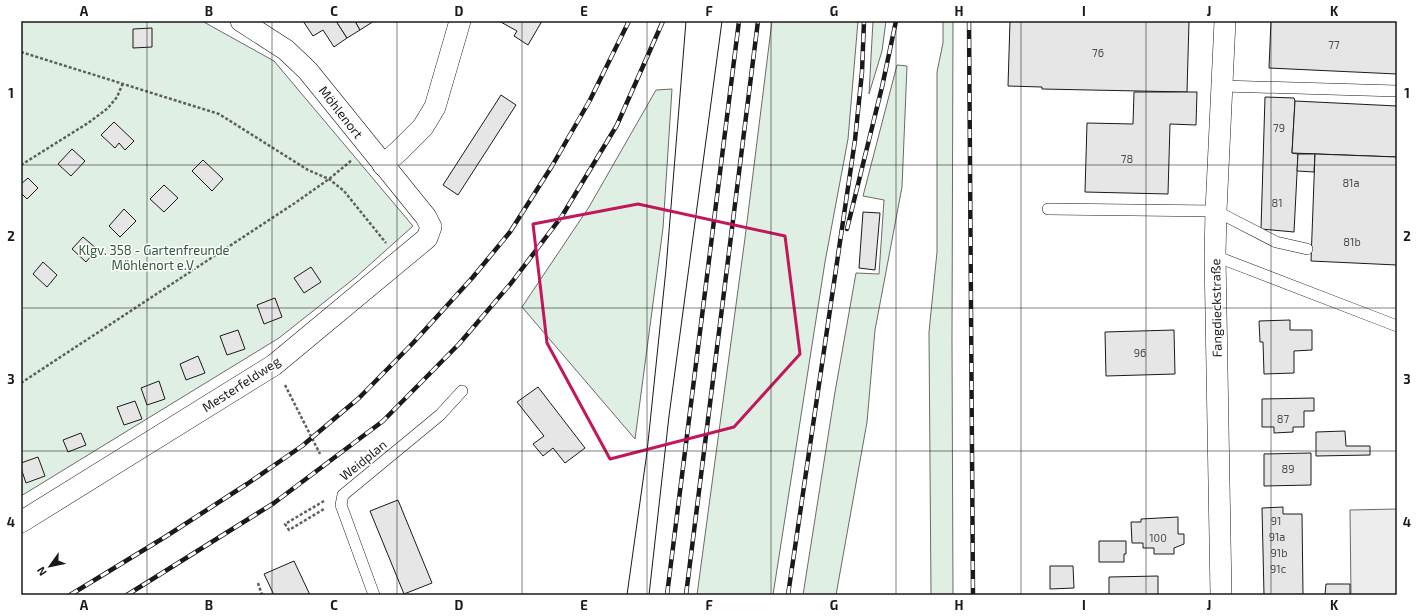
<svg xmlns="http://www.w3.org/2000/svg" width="1418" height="616" viewBox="0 0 1418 616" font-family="'Exo 2',sans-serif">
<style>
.green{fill:#e0efe3;stroke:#6a6a6a}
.parking{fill:#ededed;stroke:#6a6a6a}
.building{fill:#e6e6e6;stroke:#1a1a1a}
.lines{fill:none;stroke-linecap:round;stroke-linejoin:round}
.service-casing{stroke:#1a1a1a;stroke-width:12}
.minor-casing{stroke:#1a1a1a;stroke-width:22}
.path{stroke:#5f5f5f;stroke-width:2.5;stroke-dasharray:3 2;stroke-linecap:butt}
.service{stroke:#fff;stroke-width:11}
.minor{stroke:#fff;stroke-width:21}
.tram{stroke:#1a1a1a;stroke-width:1}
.rail-casing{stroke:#1a1a1a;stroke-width:4.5}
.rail{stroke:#fff;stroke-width:3;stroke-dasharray:9;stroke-linecap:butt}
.marked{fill:none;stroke:#c2185b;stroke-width:3;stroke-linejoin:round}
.grid{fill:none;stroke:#1a1a1a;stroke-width:1;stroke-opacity:0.55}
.labels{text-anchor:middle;stroke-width:3;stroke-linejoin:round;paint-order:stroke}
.number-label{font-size:11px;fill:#4d4d4d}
.street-label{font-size:13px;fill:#1a1a1a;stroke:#fff}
.park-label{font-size:13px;fill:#2b5a34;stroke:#fff}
.neatline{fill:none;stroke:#1a1a1a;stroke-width:1.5}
.grid-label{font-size:13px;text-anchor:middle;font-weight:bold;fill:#1a1a1a}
</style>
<rect width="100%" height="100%" fill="#fff"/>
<g class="green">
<path d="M 21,21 L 202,21 L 274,61 L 413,226 L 356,277 L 279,338 L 21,496 Z"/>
<path d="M 772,21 L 858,21 L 848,139 L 825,262 L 773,595 L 697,595 L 745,238 Z"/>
<path d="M 873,21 L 886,21 L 882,51 L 869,94 Z"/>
<path d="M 943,21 L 953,21 L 952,340 L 953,595 L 931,595 L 929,332 L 937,252 L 937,72 L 943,43 Z"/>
<path d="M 897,65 L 907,66 L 902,187 L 875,330 L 867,422 L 836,595 L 803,595 L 835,392 L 856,273 L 879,274 L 884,200 L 863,196 Z"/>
<path d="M 672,89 L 663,228 L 635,439 L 522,307 L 589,207 L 656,90 Z"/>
</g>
<path class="parking" d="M 1397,509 L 1397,595 L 1351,595 L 1350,510 Z"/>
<g class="building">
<path d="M 303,21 L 336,21 L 347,38 L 334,47 L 323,30 L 313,36 Z"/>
<path d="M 336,21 L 355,21 L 360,30 L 347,38 Z"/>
<path d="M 355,21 L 374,21 L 360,30 Z"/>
<path d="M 499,21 L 542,21 L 528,45 L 514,36 L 517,31 Z"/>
<path d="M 1010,21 L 1189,21 L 1187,92 L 1042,89 L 1042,87 L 1008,86 Z"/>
<path d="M 1271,21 L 1397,21 L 1397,74 L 1269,68 Z"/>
<path d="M 152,28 L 152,47 L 133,48 L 133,29 Z"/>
<path d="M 1134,92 L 1197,92 L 1196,125 L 1170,124 L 1168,194 L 1085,192 L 1087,123 L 1133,124 Z"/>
<path d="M 501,95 L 516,105 L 458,195 L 443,185 Z"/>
<path d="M 1265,97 L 1294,98 L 1295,101 L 1292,153 L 1298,154 L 1294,232 L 1261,229 Z"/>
<path d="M 1295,101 L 1397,106 L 1397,157 L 1292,153 Z"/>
<path d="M 114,122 L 134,141 L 125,150 L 119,143 L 115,148 L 101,135 Z"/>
<path d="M 72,149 L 85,161 L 71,176 L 58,164 Z"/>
<path d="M 1298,154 L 1315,154 L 1314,172 L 1297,171 Z"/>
<path d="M 1315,154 L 1397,157 L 1397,265 L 1311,261 Z"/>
<path d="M 203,160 L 223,179 L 212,191 L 192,171 Z"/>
<path d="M 28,178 L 38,188 L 27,199 L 21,193 L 21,184 Z"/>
<path d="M 164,185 L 178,198 L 164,212 L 150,199 Z"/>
<path d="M 124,209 L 136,221 L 120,237 L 109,226 Z"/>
<path d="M 863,212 L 880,213 L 875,270 L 859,268 Z"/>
<path d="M 83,237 L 97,249 L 86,262 L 72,249 Z"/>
<path d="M 43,262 L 57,275 L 47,287 L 33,274 Z"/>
<path d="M 311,267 L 321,282 L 304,293 L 294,278 Z"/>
<path d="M 275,298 L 282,317 L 264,324 L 257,305 Z"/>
<path d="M 1290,320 L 1290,330 L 1312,330 L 1312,350 L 1294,351 L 1294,373 L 1264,374 L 1263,342 L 1260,342 L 1259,321 Z"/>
<path d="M 238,330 L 245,349 L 227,355 L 220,336 Z"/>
<path d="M 1174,330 L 1175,374 L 1106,376 L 1105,332 Z"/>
<path d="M 198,356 L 205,373 L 186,380 L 180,364 Z"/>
<path d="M 159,381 L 165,399 L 147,405 L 141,388 Z"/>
<path d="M 538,387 L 585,448 L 565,463 L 553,448 L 543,456 L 533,444 L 544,436 L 517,402 Z"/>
<path d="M 1314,398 L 1314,411 L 1304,411 L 1304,427 L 1293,427 L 1293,432 L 1274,433 L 1274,427 L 1262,427 L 1262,399 Z"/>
<path d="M 135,401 L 142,419 L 124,425 L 117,407 Z"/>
<path d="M 1345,431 L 1346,446 L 1370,446 L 1370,455 L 1316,456 L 1316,432 Z"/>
<path d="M 81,433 L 86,445 L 68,452 L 63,440 Z"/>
<path d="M 1311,453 L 1311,485 L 1264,486 L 1264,454 Z"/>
<path d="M 38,457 L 45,476 L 26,483 L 21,468 L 21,463 Z"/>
<path d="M 398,500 L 432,583 L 404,594 L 370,511 Z"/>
<path d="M 1283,507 L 1283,514 L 1302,514 L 1303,595 L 1264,595 L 1262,508 Z"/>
<path d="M 1178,517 L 1178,534 L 1184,534 L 1184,544 L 1174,548 L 1174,554 L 1154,554 L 1154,548 L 1143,548 L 1143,543 L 1132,543 L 1131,522 L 1141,522 L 1141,519 Z"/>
<path d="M 1099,541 L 1126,541 L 1126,554 L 1124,554 L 1124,562 L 1099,562 Z"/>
<path d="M 294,561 L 310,595 L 274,595 L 264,574 Z"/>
<path d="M 1050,566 L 1073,566 L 1074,588 L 1050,589 Z"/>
<path d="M 1158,576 L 1158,595 L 1109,595 L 1109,577 Z"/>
<path d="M 1326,584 L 1350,584 L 1350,595 L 1325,595 Z"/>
</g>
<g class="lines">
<defs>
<g id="service">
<path d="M 1222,86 L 1397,91"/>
<path d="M 1048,209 L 1216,211 L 1276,242 L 1307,249"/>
<path d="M 1215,256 L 1397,326"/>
<path d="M 374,595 L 341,505 L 343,495 L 440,415 L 462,391"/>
</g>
<g id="minor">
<path d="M 383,165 L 399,151 L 423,127 L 435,107 L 460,21"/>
<path d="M 21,522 L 274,365 L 427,238 L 431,227 L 426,217 L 308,71 L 286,50 L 241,21"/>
<path d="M 1221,595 L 1215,256 L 1216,211 L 1225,21"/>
</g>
</defs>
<use href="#service" class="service-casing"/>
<use href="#minor" class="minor-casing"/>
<g class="path">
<path d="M 21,52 L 219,114 L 308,170 L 329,179 L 344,191 L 386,243"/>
<path d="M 21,165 L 88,123 L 108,108 L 117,97 L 123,83"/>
<path d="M 21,383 L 295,203 L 329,179 L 352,160"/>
<path d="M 285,385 L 320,454"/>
<path d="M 324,501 L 285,524 L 289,530 L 324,509"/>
<path d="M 258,583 L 262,595"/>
</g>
<use href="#service" class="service"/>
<use href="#minor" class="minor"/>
<g class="tram">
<path d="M 627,595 L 647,452 L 666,269 L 686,21"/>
<path d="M 649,595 L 669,416 L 722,21"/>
</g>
<defs>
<g id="rail">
<path d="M 969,21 L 973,595"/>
<path d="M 847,229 L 882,87 L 896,21"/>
<path d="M 70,595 L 165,537 L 247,484 L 302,446 L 359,398 L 413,343 L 473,277 L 510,232 L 552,166 L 590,100 L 629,21"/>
<path d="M 127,595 L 274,503 L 383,421 L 459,344 L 512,282 L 562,216 L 617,125 L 663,21"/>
<path d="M 667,595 L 739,21"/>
<path d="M 686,595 L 758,21"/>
<path d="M 788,595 L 855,140 L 862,72 L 864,21"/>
</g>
</defs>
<use href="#rail" class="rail-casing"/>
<use href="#rail" class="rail"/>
</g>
<path class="marked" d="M 638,204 L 785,236 L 800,354 L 734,427 L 610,459 L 547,343 L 533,224 Z"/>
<path class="grid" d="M 147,21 L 147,595M 272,21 L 272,595M 397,21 L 397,595M 522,21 L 522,595M 647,21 L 647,595M 771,21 L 771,595M 896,21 L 896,595M 1021,21 L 1021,595M 1146,21 L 1146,595M 1271,21 L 1271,595M 21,165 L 1397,165M 21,308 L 1397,308M 21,451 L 1397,451"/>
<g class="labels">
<g class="number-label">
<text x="1334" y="49">77</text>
<text x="1098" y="57">76</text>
<text x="1279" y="132">79</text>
<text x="1127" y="163">78</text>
<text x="1351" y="187">81a</text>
<text x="1277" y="207">81</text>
<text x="1352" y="246">81b</text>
<text x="1140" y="357">96</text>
<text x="1283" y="423">87</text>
<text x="1288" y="473">89</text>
<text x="1276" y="525">91</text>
<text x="1277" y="541">91a</text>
<text x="1158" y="542">100</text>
<text x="1279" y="557">91b</text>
<text x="1278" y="573">91c</text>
</g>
<g class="street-label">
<text transform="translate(341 112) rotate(52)" y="5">Möhlenort</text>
<text transform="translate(1216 308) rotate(-91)" y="5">Fangdieckstraße</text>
<text transform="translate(241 384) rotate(-33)" y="5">Mesterfeldweg</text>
<text transform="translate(363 460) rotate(-39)" y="5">Weidplan</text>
</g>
<g class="park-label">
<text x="154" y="255">Klgv. 358 - Gartenfreunde<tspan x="154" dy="15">Möhlenort e.V.</tspan></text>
</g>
</g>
<rect width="1418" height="616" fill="none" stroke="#ffffff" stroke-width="44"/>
<g transform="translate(50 566) rotate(237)" stroke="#ffffff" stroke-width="3" paint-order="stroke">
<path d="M0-3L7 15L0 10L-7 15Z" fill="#1a1a1a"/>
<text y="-6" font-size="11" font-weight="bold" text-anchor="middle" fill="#1a1a1a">N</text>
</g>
<rect x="22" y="22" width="1374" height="572" class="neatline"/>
<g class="grid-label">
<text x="84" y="16">A</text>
<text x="209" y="16">B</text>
<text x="334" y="16">C</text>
<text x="459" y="16">D</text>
<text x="584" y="16">E</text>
<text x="709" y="16">F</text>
<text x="834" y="16">G</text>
<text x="959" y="16">H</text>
<text x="1084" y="16">I</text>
<text x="1209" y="16">J</text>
<text x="1334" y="16">K</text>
<text x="11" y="98">1</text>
<text x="1407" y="98">1</text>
<text x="11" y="241">2</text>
<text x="1407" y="241">2</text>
<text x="11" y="384">3</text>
<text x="1407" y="384">3</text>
<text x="11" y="527">4</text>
<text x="1407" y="527">4</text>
<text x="84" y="610">A</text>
<text x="209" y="610">B</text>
<text x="334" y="610">C</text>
<text x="459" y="610">D</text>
<text x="584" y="610">E</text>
<text x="709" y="610">F</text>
<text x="834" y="610">G</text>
<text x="959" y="610">H</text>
<text x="1084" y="610">I</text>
<text x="1209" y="610">J</text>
<text x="1334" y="610">K</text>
</g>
</svg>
